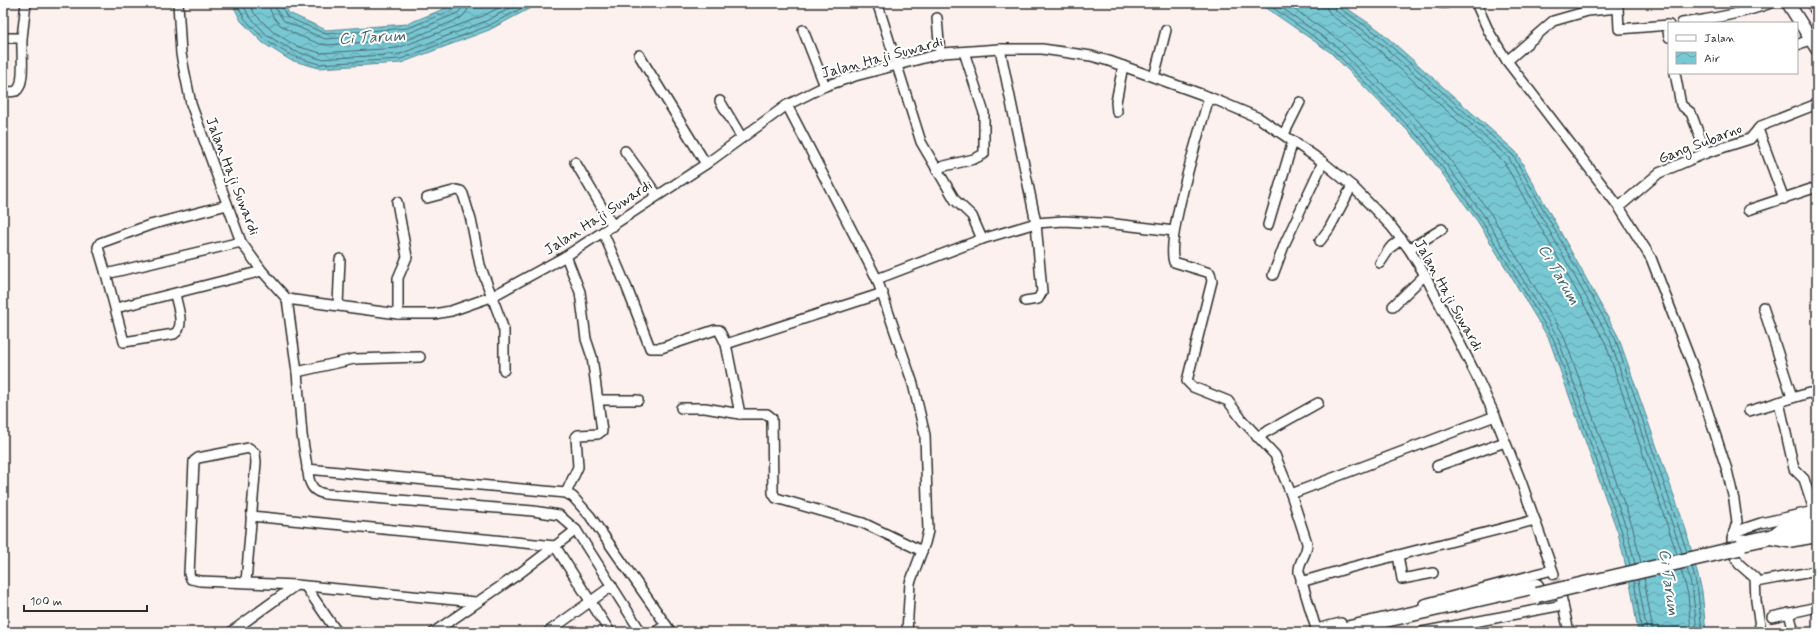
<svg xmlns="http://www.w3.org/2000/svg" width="1820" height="635" viewBox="0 0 1820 635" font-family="Mynerve,sans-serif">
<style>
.water{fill:url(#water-waves);stroke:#598990}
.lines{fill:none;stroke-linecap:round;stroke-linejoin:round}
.shore{stroke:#4a6a6f;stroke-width:1}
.street-tunnel{stroke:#d2c9c7;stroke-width:9;stroke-dasharray:9 4.5;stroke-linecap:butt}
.street-casing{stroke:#2b2b2b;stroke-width:12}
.secondary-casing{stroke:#2b2b2b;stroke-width:15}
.primary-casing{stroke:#2b2b2b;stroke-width:17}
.street{stroke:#fff;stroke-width:9}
.secondary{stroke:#fff;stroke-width:12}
.primary{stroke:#fff;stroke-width:14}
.rail-casing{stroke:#2b2b2b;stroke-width:4}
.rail{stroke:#fff;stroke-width:2.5;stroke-dasharray:8;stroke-linecap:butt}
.primary-bridge-casing{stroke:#2b2b2b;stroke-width:17;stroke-linecap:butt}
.primary-bridge{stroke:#fff;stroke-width:14}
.labels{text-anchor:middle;stroke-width:4;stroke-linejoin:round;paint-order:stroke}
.street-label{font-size:15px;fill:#2b2b2b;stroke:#fff}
.water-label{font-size:16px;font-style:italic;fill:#466266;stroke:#fff}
</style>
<defs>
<pattern id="water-waves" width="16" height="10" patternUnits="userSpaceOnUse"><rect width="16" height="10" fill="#78c8d4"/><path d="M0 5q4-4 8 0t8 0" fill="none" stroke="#63a3ac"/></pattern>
</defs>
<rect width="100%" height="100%" fill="#fcf1ee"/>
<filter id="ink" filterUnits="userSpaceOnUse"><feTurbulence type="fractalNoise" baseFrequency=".025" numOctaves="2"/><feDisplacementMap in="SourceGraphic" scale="8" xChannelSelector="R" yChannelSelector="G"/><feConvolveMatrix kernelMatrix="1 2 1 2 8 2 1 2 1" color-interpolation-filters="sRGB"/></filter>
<g filter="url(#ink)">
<g class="water">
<path d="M 232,3 L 283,3 L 289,13 L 326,30 L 407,24 L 458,3 L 540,3 L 489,30 L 401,63 L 319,68 L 290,60 L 263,43 L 241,21 Z"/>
<path d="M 1259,3 L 1339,3 L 1379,30 L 1516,152 L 1618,336 L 1686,530 L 1702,591 L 1706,632 L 1638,632 L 1632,593 L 1618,533 L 1549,339 L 1478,222 L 1419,142 L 1330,52 Z"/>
</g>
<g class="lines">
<g class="shore">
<path d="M 236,3 L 245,19 L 265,40 L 292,56 L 319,64 L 401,59 L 488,26 L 531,3"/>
<path d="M 242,3 L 249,16 L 268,36 L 294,51 L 320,59 L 400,54 L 486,21 L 520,3"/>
<path d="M 249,3 L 254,13 L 272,31 L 296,46 L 321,53 L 398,48 L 483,16 L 508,3"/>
<path d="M 269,3 C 270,28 301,36 320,44 L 326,45 L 410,39 L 461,18 L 467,11 L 469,3"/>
<path d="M 275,3 L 276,9 L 284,21 L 325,39 L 409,33 L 458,13 L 462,8 L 463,3"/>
<path d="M 280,3 L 287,17 L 326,34 L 408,28 L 455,9 L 458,3"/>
<path d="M 1266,3 L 1333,50 L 1422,140 L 1481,220 L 1553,338 L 1622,532 L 1630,565"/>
<path d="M 1275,3 L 1336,46 L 1425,136 L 1485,217 L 1557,336 L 1627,530 L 1635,564"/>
<path d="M 1285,3 L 1340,41 L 1429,132 L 1491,214 L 1563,334 L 1633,528 L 1641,563"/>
<path d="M 1326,3 L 1327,9 L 1332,16 L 1370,42 L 1504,162 L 1605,342 L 1677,554"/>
<path d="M 1332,3 L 1336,11 L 1373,37 L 1509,158 L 1610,340 L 1682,553"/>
<path d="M 1337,3 L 1339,8 L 1376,33 L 1513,155 L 1615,338 L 1687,552"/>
<path d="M 1692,567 L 1698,592 L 1702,632"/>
<path d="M 1687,568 L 1693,593 L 1697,632"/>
<path d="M 1681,570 L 1688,594 L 1691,632"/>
<path d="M 1644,578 L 1653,632"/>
<path d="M 1638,580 L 1647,632"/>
<path d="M 1634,581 L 1642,632"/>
</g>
<path class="street-tunnel" d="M 1554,574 L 1560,595"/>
<defs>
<g id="street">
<path d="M 178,3 L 181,54 L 191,104 L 241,242 L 262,271 L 287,299 L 398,314 L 434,314 L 451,311 L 491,297 L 566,256 L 706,164 L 787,105 L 825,86 L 855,76 L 943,53 L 1000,49 L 1042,49 L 1091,56 L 1109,61 L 1209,97 L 1259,118 L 1323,162 L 1352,186 L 1391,226 L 1409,249 L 1425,275 L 1476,375 L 1495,416 L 1522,484 L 1554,574"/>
<path d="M 1441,3 L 1446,3"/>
<path d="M 1476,3 L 1489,32 L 1507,61 L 1619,207 L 1651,258 L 1693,367 L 1727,470 L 1734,500 L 1737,522 L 1732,539 L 1733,553 L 1739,564 L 1755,578 L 1756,601 L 1761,632"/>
<path d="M 878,5 L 921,142 L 955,200 L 972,216 L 982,239"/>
<path d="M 1618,8 L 1619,29 L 1669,25"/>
<path d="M 937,18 L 940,54"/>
<path d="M 1682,23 C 1712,19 1742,14 1771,3"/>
<path d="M 1667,25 L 1669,37"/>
<path d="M 803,30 L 825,86"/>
<path d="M 3,38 L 22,38 C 21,49 26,85 16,91 C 12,92 7,92 3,91"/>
<path d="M 22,38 L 26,3"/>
<path d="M 1797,45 L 1811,39"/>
<path d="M 1000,49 L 1036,223 L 1042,292 L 1038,299 L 1025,301"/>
<path d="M 639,55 L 706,164"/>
<path d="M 1507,61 L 1553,21 L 1588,11 L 1618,8 L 1618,3"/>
<path d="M 1675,73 L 1681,105 L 1691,113 L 1706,153"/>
<path d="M 1154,77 L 1166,30"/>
<path d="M 1209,97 C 1201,127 1165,239 1174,262 L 1210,273 L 1212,281 L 1187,381 L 1193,387 L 1228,401 L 1243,421 L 1275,455 L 1291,494 L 1307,543 C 1308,554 1298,561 1299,572 L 1317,632"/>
<path d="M 720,101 L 742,138"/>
<path d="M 787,105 L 877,279 L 913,384 L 925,435 L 928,531 L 925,543 L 910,583 L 907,632"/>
<path d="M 1117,112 L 1116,102 L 1123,66"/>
<path d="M 1758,129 L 1784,199"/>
<path d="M 1284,134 L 1300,102"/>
<path d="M 625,151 L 657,195"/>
<path d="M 575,162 L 613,226"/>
<path d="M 936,168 L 974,159 L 984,154 L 984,113 L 964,52"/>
<path d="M 427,198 L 457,190 L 461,191 L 463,194 L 471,220 L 480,265 L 500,318 L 504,331 L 504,370"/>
<path d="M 397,202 L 407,257 L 398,278 L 398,314"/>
<path d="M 227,205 L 150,225 L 100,243 L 98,247 L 106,274 L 241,242"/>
<path d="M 1619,207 L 1659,173 L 1706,153 L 1750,139 L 1761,126 L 1817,104"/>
<path d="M 1748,210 L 1811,189 L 1817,189"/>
<path d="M 1268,225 L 1293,141"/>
<path d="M 603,232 L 627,288 L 650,348 L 661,348 L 715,330 L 719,330 L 726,344 L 883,293"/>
<path d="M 1320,241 L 1329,229 L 1352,186"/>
<path d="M 1409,249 L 1442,229"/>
<path d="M 566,256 L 580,292 L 586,339 L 592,357 L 602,431 L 598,434 L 578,435 L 576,437 L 578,467 L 566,493"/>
<path d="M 1380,263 L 1390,248 L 1402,239"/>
<path d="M 106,274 L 124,342 L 174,334 C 186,327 177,306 175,294"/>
<path d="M 1273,275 L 1285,243 L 1323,162"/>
<path d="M 877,279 L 982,239 L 1036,223 L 1064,221 L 1115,224 L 1174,231"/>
<path d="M 287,299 L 297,372 L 302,435 L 309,479 C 312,489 316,492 325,494 L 533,511 L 559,515 L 576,530 L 641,632"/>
<path d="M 338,305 L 340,259"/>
<path d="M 1393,306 L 1425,275"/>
<path d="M 1763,307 L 1792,397"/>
<path d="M 116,308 L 262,271"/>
<path d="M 726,344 L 740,414 L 767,414 L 772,418 L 773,493 L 776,498 L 863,523 L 922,551"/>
<path d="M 297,372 L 354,359 L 420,357"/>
<path d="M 599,400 L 638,400"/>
<path d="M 1779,402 L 1794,469 L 1804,479 L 1817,519"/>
<path d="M 681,408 L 705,408 L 740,414"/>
<path d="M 1749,411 L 1809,393 L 1814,394 L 1817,398"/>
<path d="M 1257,437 L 1318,403"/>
<path d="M 1437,466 L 1505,442"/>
<path d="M 307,469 L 566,493 L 573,497 L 590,516 L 671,632"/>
<path d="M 1291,494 L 1495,416"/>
<path d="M 251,516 L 555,546 L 610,632"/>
<path d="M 1734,532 L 1761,523 L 1814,511"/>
<path d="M 1398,555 L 1402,579 L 1433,573"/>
<path d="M 246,582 L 256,462 L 255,453 L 249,448 L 198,458 L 194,461 L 189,574 L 191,579 L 200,581 L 296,585 L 476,602"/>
<path d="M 1301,582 L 1352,567 L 1535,520"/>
<path d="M 1756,582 L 1817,571"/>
<path d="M 306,587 L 337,632"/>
<path d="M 1561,596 L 1569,632"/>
<path d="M 1424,604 L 1552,570"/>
<path d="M 1789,613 L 1794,632"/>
<path d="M 1772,617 L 1817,607"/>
<path d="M 1316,629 L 1341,623"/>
<path d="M 231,632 L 296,585"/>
<path d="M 434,632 L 520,573 L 576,530"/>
<path d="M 548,632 L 612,586"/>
<path d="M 655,632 L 666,625"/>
<path d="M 1422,632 L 1563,605"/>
</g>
<g id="secondary">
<path d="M 1788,3 L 1817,49"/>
<path d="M 1771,537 L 1785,526 L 1817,519"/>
<path d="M 1771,538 L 1788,541 L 1817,536"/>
</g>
<g id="primary">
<path d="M 1737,541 L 1747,542 L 1817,527"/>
<path d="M 1332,632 L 1536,586"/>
</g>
</defs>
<use href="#street" class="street-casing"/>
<use href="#secondary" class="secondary-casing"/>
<use href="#primary" class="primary-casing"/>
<use href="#street" class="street"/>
<use href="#secondary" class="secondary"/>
<use href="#primary" class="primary"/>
<defs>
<path id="rail" d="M 1806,3 L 1817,21"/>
</defs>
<use href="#rail" class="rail-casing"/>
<use href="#rail" class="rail"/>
<defs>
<path id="primary-bridge" d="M 1537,595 L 1739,548"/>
</defs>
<use href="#primary-bridge" class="primary-bridge-casing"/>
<use href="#primary-bridge" class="primary-bridge"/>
</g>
</g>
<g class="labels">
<g class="street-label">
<text transform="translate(882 57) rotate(-15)" y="5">Jalan Haji Suwardi</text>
<text transform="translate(1700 143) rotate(-21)" y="5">Gang Subarno</text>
<text transform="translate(233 176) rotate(69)" y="5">Jalan Haji Suwardi</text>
<text transform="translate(598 217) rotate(-33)" y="5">Jalan Haji Suwardi</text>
<text transform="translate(1449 295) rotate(61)" y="5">Jalan Haji Suwardi</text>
</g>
<g class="water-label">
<text transform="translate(372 36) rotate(-3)" y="6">Ci Tarum</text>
<text transform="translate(1560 274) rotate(60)" y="6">Ci Tarum</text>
<text transform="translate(1670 582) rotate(82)" y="6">Ci Tarum</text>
</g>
</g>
<rect width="1820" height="635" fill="none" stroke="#fff" stroke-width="16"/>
<rect x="8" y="8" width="1804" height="619" fill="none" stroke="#2b2b2b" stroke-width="1.5" filter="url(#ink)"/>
<rect x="1668" y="22" width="130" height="52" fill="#ffffff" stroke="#aaaaaa"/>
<rect x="1676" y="35" width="20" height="6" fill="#ffffff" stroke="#aaaaaa"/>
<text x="1704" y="42" font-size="12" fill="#2b2b2b">Jalan</text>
<rect x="1676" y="52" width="20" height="12" fill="url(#water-waves)" stroke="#aaaaaa"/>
<text x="1704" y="62" font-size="12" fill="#2b2b2b">Air</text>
<path d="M24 605v6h123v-6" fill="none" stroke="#2b2b2b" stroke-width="2"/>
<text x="30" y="605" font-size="12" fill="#2b2b2b" stroke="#ffffff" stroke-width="3" paint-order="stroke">100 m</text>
</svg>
